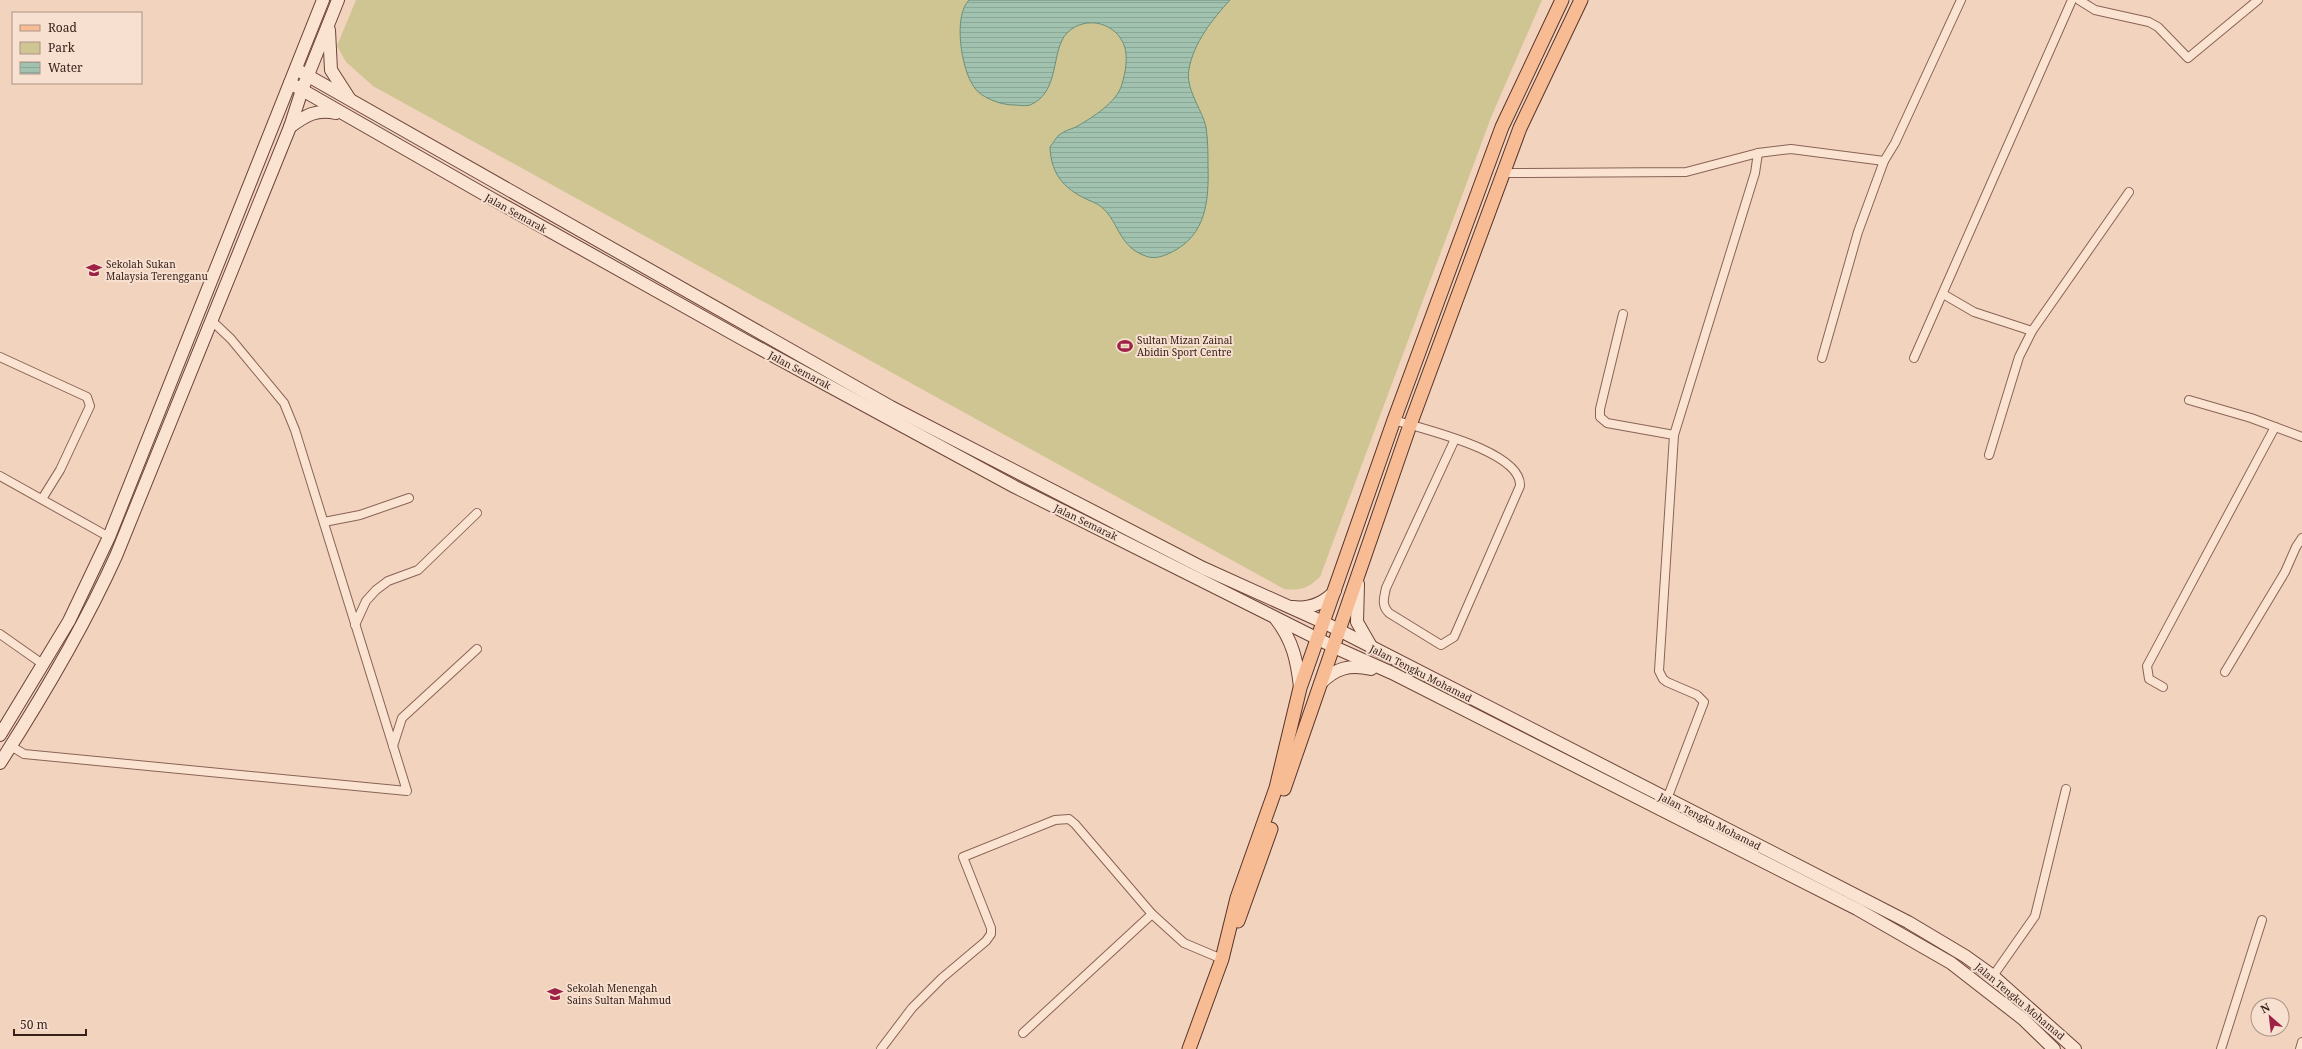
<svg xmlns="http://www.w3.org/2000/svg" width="2302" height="1049" viewBox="0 0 2302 1049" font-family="'Noto Serif',serif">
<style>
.park{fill:#cfc592}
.water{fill:url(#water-rules);stroke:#69907b}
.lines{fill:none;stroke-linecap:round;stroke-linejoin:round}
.street-casing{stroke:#8a6356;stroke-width:10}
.secondary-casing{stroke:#6c4439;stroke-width:14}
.primary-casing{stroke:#57332b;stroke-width:15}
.street{stroke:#fbe3d2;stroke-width:8}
.secondary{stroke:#fbe3d2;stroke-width:12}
.primary{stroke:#f7bc93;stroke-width:13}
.labels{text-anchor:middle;stroke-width:4;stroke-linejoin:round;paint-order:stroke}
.street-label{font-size:10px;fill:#39211b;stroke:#f7e0cf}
.poi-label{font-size:10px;fill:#39211b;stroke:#f7e0cf;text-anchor:start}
</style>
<defs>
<pattern id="water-rules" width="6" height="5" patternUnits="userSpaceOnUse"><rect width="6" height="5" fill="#a2c2b0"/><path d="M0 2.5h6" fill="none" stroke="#8ca697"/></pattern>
</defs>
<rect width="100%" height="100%" fill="#f1d3be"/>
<path class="park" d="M 356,0 L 1542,0 L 1492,115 L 1320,577 C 1308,588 1301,591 1284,589 L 373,86 L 346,62 L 337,46 Z"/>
<path class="water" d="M 969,0 L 1230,0 C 1212,20 1194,42 1189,69 C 1185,89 1202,109 1206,127 C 1208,140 1208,154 1208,166 C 1209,201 1206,235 1172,252 C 1162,257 1153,260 1143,255 C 1115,244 1118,212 1093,202 C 1066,191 1051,176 1050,147 C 1053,143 1056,138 1059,135 C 1064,131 1071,129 1076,127 C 1091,118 1117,103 1122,84 C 1125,74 1128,59 1125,48 C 1118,23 1086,14 1067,33 C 1051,49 1060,91 1032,104 C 1028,107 1019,105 1014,105 C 1001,105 981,98 974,87 C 961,69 953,16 969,0 Z"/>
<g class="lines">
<defs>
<g id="street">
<path d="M 2079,0 L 2095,10 L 2149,22 L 2158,27 L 2188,58 L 2258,0"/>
<path d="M 1504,173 L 1686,172 L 1758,153 L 1791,149 L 1884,161 L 1895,143 L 1961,0"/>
<path d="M 1943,294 L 1974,312 L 2032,331 L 2019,357 L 1989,455"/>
<path d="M 1623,314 L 1600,409 L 1600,417 L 1607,423 L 1674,435"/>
<path d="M 2032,331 L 2129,192"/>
<path d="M 0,357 L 87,397 L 90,406 L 60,470 L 42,499"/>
<path d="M 1822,358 L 1858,232 L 1884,161"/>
<path d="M 1914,358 L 2072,0"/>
<path d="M 2189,400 L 2251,418 L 2302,437"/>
<path d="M 1394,420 C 1422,429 1522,451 1520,486 L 1454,637 L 1441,645 L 1389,613 C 1381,605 1384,598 1386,588 L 1455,439"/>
<path d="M 0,476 L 109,537"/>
<path d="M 324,522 L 360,515 L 409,498"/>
<path d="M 355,625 L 366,601 L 376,590 L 388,581 L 418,570 L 477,513"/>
<path d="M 0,634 L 44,665"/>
<path d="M 2225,672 L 2285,572 L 2296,547 L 2302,538"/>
<path d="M 2163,687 L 2149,679 L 2147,666 L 2275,427"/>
<path d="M 11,746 L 24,754 L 407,791 L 295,430 L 284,403 L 231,339 L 212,321"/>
<path d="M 393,746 L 402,718 L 477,649"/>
<path d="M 1667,799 L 1704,702 L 1697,695 L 1667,682 L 1663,679 L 1659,671 L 1674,435 L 1755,173 L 1758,153"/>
<path d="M 1993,976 L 2035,916 L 2066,789"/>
<path d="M 1023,1033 L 1152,914"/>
<path d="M 881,1049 L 912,1008 L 942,978 L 986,941 L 991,934 L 991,928 L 963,857 L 1055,820 L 1069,819 L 1075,824 L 1152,914 L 1184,943 L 1222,959"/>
<path d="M 2221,1049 L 2262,920"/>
<path d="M 2300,1049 L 2302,1042"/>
</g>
<g id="secondary">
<path d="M 329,30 L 331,70 L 349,98"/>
<path d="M 296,69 L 891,407 L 1203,568 L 1325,623 L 1908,922 L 1965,956 L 1993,976 L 2075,1049"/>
<path d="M 290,83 L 489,197 L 746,341 L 1015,487 L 1334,647 L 1392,673 L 1857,909 L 1951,963 L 2023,1019 L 2054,1049"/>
<path d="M 290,127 C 306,115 316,109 336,113"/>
<path d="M 1358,584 L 1357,622 L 1372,648"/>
<path d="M 1293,607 C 1310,609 1324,603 1335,591"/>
<path d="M 1276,619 C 1293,641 1297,661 1300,687"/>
<path d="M 1320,684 C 1335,668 1350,664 1371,669"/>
<path d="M 0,735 L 69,621 L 109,537 L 323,0"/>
<path d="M 0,763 C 43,696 83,629 116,556 L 290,127 L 302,90 L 338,0"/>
</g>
<g id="primary">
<path d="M 1284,789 L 1410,425 L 1520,128 L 1581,0"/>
<path d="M 1238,921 L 1271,829"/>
<path d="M 1189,1049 L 1222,959 L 1237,898 L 1276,788 L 1300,688 L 1394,420 L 1502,127 L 1562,0"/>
</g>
</defs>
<use href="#street" class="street-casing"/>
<use href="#secondary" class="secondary-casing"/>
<use href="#primary" class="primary-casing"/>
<use href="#street" class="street"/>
<use href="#secondary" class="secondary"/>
<use href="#primary" class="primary"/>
</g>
<defs>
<symbol id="school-bare" viewBox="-9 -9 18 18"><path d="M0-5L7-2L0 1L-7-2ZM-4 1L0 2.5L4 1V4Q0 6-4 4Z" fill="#9d2246" stroke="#f7e0cf" stroke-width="2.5" paint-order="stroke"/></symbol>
<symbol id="stadium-bare" viewBox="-9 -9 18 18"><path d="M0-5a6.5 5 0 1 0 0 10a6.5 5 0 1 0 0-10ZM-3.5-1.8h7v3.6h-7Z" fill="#9d2246" stroke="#f7e0cf" stroke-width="2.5" paint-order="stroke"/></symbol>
</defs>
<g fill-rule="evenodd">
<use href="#school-bare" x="83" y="259" width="22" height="22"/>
<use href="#stadium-bare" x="1114" y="335" width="22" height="22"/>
<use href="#school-bare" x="544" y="983" width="22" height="22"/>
</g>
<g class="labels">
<g class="street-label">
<text transform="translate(516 213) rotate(29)" y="4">Jalan Semarak</text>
<text transform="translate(800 370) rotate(28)" y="4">Jalan Semarak</text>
<text transform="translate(1086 522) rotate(26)" y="4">Jalan Semarak</text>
<text transform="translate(1421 673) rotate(27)" y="4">Jalan Tengku Mohamad</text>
<text transform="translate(1710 821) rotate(27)" y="4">Jalan Tengku Mohamad</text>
<text transform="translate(2020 1001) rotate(40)" y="4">Jalan Tengku Mohamad</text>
</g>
<g class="poi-label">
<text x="106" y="268">Sekolah Sukan<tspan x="106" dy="12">Malaysia Terengganu</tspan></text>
<text x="1137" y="344">Sultan Mizan Zainal<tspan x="1137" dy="12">Abidin Sport Centre</tspan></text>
<text x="567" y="992">Sekolah Menengah<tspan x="567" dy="12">Sains Sultan Mahmud</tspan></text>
</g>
</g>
<rect x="12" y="12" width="130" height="72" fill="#f7e0cf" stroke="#ab9487"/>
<rect x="20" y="25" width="20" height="6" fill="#f7bc93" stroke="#ab9487"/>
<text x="48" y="32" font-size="12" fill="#39211b">Road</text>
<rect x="20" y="42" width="20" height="12" fill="#cfc592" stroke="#ab9487"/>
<text x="48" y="52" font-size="12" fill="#39211b">Park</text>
<rect x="20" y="62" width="20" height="12" fill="url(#water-rules)" stroke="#ab9487"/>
<text x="48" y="72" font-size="12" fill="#39211b">Water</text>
<g transform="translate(2270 1017) rotate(332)"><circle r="19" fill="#f7e0cf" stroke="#ab9487"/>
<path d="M0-3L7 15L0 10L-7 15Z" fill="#9d2246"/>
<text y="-6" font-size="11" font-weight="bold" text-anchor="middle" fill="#39211b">N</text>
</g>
<path d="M14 1029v6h72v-6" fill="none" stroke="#39211b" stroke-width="2"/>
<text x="20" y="1029" font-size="12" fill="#39211b" stroke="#f7e0cf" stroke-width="3" paint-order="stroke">50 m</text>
</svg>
